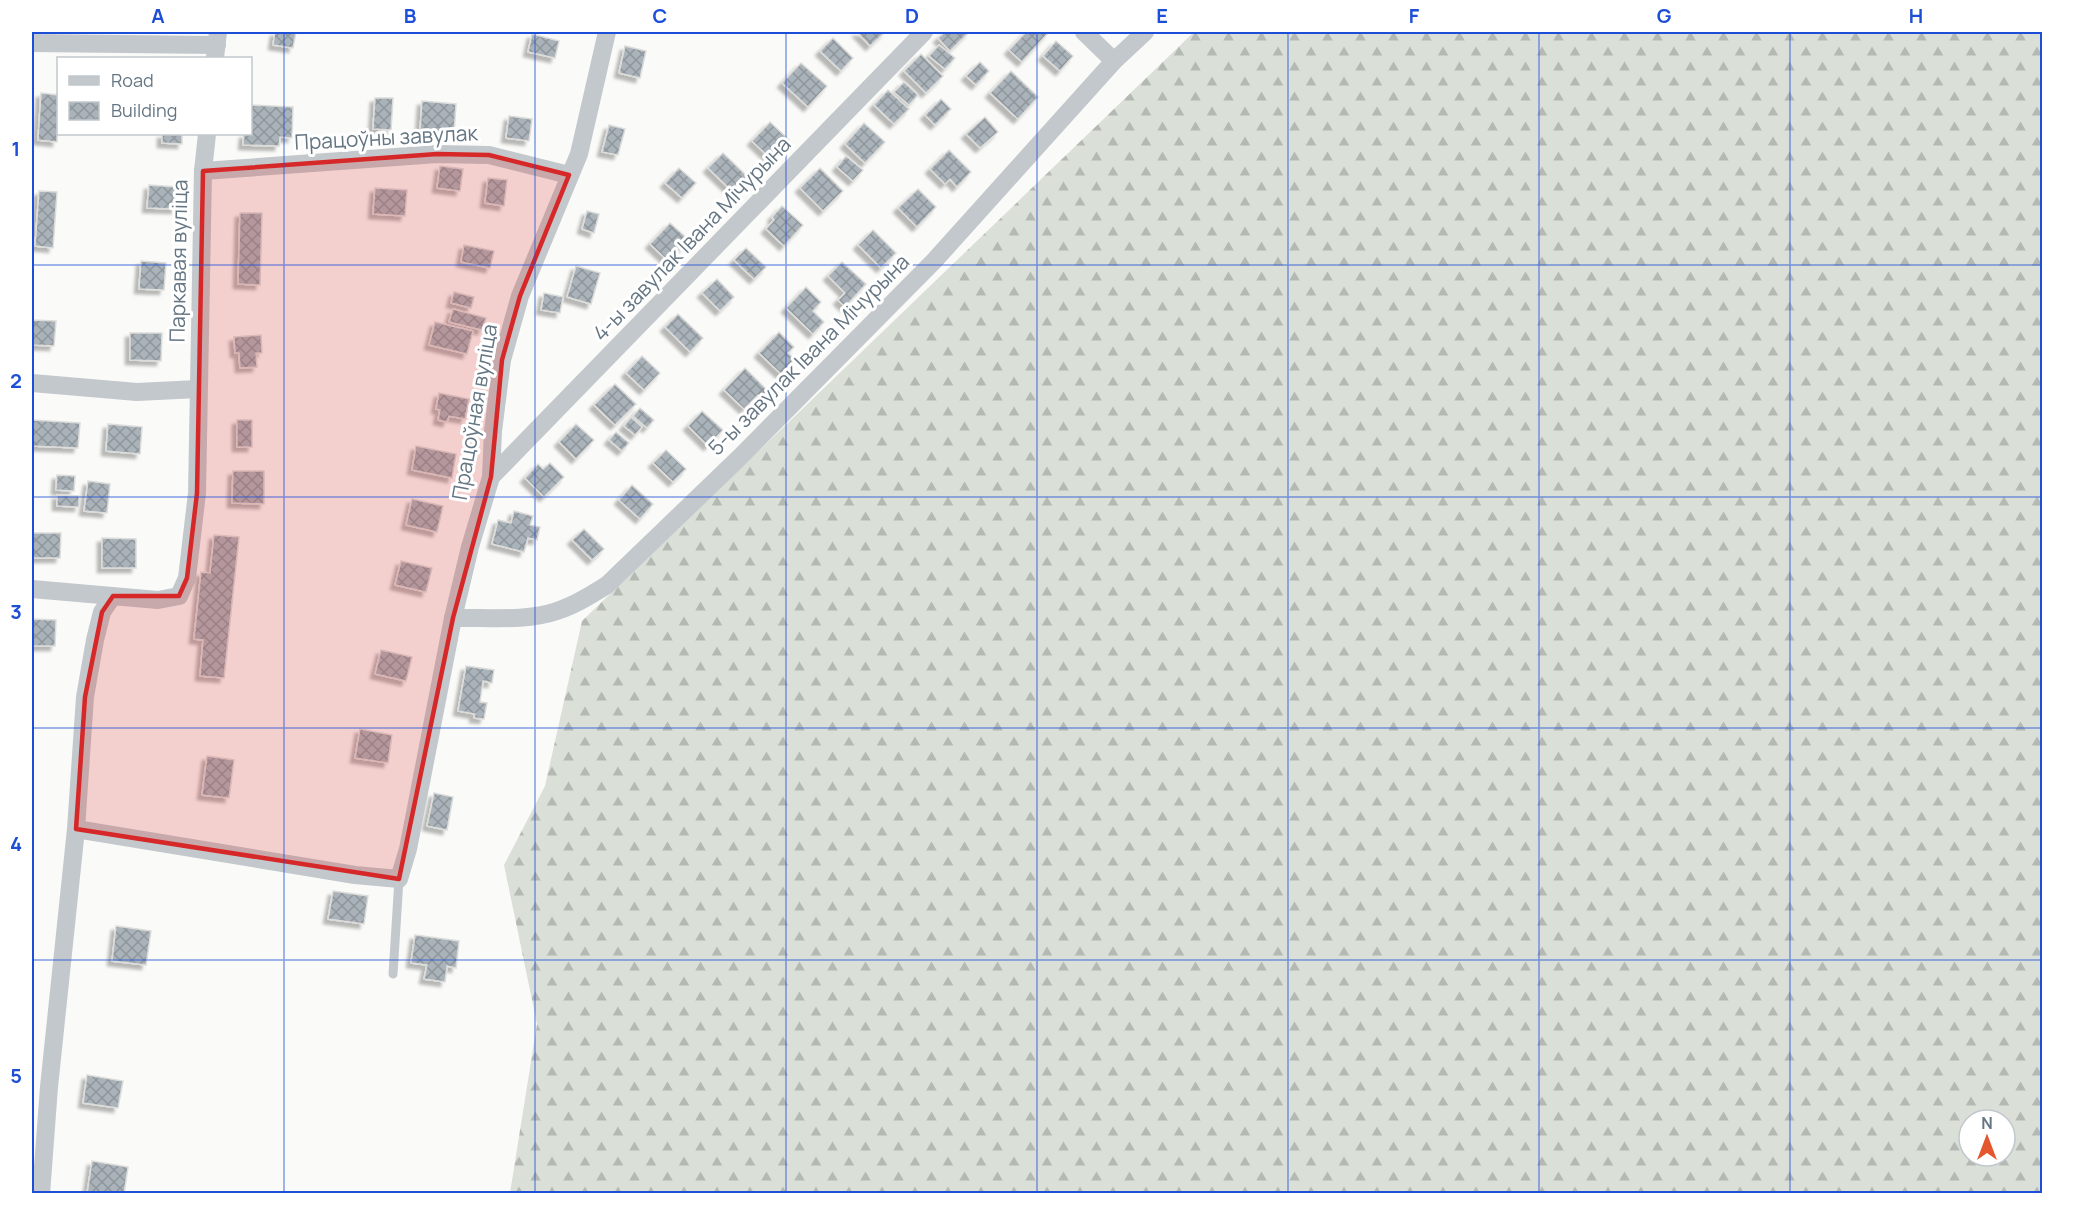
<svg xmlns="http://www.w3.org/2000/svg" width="2074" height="1225" viewBox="0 0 2074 1225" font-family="Manrope,sans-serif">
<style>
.forest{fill:url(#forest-firs);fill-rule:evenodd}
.building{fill:url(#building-cross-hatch);stroke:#dcdcda;stroke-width:1.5;filter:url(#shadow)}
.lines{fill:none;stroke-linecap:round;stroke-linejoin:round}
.lane{stroke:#c3c8cc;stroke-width:9}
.street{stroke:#c3c8cc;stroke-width:18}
.marked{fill:#d62828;fill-opacity:0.2;stroke:#d62828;stroke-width:4.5;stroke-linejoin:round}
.grid{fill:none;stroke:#1d4ed8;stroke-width:1.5;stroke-opacity:0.55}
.labels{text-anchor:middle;stroke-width:6;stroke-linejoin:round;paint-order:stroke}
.street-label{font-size:21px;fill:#657683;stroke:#fff}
.neatline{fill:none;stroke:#1d4ed8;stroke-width:2}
.grid-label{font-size:20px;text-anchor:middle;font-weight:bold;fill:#1d4ed8}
</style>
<defs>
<pattern id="forest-firs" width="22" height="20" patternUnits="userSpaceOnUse" patternTransform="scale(1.5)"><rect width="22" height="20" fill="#dadfd7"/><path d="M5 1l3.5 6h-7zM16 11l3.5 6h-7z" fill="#b4b9b4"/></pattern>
<pattern id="building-cross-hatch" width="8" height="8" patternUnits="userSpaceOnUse" patternTransform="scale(1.5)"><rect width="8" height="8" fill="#aab3b9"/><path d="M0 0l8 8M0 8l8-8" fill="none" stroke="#8e969c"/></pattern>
<filter id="shadow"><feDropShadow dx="-4.5" dy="4.5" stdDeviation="1.5" flood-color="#0004"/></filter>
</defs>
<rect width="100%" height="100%" fill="#fafaf8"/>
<path class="forest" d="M 1194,32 L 2042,32 L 2042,1193 L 510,1193 L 537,1024 L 504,865 L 545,786 L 582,621 ZM 1969,1120 L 2005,1120 L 2005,1156 L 1969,1156 Z"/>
<g class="building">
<path d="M 275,32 L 296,32 L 293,48 L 273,45 Z"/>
<path d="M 857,32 L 885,32 L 870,46 Z"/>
<path d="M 945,32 L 969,32 L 950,51 L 938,38 Z"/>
<path d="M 1026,32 L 1046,32 L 1048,33 L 1022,62 L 1009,50 Z"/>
<path d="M 532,34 L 559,41 L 555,58 L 528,52 Z"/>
<path d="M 833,38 L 853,58 L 841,71 L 820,51 Z"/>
<path d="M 1056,41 L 1073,56 L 1060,71 L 1043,56 Z"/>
<path d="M 939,45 L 955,58 L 945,69 L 929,56 Z"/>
<path d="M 625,46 L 646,51 L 640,78 L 619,73 Z"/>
<path d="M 921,54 L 943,76 L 926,93 L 904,71 Z"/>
<path d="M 980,62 L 989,71 L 976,85 L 966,76 Z"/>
<path d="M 801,63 L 827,86 L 808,107 L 782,83 Z"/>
<path d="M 1011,71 L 1038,97 L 1018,119 L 990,93 Z"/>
<path d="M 904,82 L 918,95 L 909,105 L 894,92 Z"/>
<path d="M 888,90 L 909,109 L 894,124 L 874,105 Z"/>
<path d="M 41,93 L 58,95 L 57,142 L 38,140 Z"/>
<path d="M 375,98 L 393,98 L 391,130 L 373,129 Z"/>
<path d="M 941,99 L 951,109 L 935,125 L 925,115 Z"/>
<path d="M 422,101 L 456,104 L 454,134 L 420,131 Z"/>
<path d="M 250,105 L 293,107 L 292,138 L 280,137 L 279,146 L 243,145 L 244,134 L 250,134 Z"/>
<path d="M 509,116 L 532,119 L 529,141 L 506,138 Z"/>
<path d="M 985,117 L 998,132 L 980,148 L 966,134 Z"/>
<path d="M 770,122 L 789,140 L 771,159 L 752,141 Z"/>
<path d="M 864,123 L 885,142 L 865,163 L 845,144 Z"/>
<path d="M 609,125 L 625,129 L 618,155 L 602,152 Z"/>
<path d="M 162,134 L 182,134 L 182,144 L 162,143 Z"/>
<path d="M 949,150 L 971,172 L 957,187 L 950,179 L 945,184 L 930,169 Z"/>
<path d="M 723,153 L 750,179 L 735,194 L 708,168 Z"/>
<path d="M 846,156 L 863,170 L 853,181 L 837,167 Z"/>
<path d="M 440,166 L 463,169 L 460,191 L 437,188 Z"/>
<path d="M 679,168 L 696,183 L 682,198 L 665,183 Z"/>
<path d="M 820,168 L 843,191 L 823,211 L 800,188 Z"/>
<path d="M 488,178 L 507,180 L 504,206 L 485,203 Z"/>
<path d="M 149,185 L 177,187 L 176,209 L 147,208 Z"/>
<path d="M 375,188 L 407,190 L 405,216 L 373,214 Z"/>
<path d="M 918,189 L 936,207 L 917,227 L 898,208 Z"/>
<path d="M 39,191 L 57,192 L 53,248 L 35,246 Z"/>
<path d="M 782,206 L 803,225 L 784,246 L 766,229 L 774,220 L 772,217 Z"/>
<path d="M 587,211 L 599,214 L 594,233 L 582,229 Z"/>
<path d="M 240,213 L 262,213 L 260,285 L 238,284 Z"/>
<path d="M 670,223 L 689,240 L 669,262 L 650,244 Z"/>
<path d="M 873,230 L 896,253 L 881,268 L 858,245 Z"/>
<path d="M 464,245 L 494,251 L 490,268 L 461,262 Z"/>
<path d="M 746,248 L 766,267 L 754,279 L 734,260 Z"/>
<path d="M 141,261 L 166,263 L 164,290 L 139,289 Z"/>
<path d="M 842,262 L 866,284 L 845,307 L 838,300 L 845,293 L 828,276 Z"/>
<path d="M 576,266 L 600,273 L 591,304 L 567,297 Z"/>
<path d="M 717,279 L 734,297 L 720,311 L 702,293 Z"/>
<path d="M 806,287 L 821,302 L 813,311 L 824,322 L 813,334 L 786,308 Z"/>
<path d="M 454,292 L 474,297 L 471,308 L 451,303 Z"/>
<path d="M 544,293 L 563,297 L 560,313 L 541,310 Z"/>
<path d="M 453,309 L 486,318 L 482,330 L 449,322 Z"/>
<path d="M 678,314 L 703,338 L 690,352 L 665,327 Z"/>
<path d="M 32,320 L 56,321 L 54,346 L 32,345 Z"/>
<path d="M 435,322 L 473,331 L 467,354 L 429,345 Z"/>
<path d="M 779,332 L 794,347 L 788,353 L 795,359 L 781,374 L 759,353 Z"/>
<path d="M 130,333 L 162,333 L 161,361 L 130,360 Z"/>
<path d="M 261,335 L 262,353 L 256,353 L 257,367 L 240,368 L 239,353 L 235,353 L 234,337 Z"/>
<path d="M 642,356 L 660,373 L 644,390 L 626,373 Z"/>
<path d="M 745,368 L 769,392 L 763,399 L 758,395 L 744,409 L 724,390 Z"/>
<path d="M 615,384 L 636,404 L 615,425 L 594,405 Z"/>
<path d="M 439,393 L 469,399 L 465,419 L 449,416 L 447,422 L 438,420 L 440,410 L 436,409 Z"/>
<path d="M 640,408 L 654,420 L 647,428 L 633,416 Z"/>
<path d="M 702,411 L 723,430 L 708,446 L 688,426 Z"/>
<path d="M 631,417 L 642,427 L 635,435 L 624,426 Z"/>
<path d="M 32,420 L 80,423 L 78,448 L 32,446 Z"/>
<rect x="237" y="420" width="15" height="27"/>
<path d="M 108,424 L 142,427 L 140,454 L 106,451 Z"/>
<path d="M 576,424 L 594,440 L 576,459 L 559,442 Z"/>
<path d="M 616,432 L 629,443 L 622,451 L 609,440 Z"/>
<path d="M 416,446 L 456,454 L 452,478 L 412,470 Z"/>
<path d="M 666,450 L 686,469 L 673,482 L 653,463 Z"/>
<path d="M 550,463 L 564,477 L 544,497 L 525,478 L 538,464 L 543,469 Z"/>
<path d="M 233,471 L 264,471 L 264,504 L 232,503 Z"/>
<path d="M 57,475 L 75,476 L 74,491 L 56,490 Z"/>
<path d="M 88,481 L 110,484 L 107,513 L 84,511 Z"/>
<path d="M 632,485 L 653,504 L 640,519 L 619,500 Z"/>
<path d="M 57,495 L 79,496 L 79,507 L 57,506 Z"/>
<path d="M 412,499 L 443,506 L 437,532 L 406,525 Z"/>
<path d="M 514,511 L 533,516 L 530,525 L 540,527 L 537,540 L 528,538 L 524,552 L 492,544 L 498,520 L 511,523 Z"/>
<path d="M 584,529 L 604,549 L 592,560 L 572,540 Z"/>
<path d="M 32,533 L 61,533 L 60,558 L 32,558 Z"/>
<path d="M 214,535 L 239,537 L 224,678 L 200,676 L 203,640 L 194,639 L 201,572 L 210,573 Z"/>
<path d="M 102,538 L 136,539 L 136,568 L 102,568 Z"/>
<path d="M 401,561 L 432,568 L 426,592 L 395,585 Z"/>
<path d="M 32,619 L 56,620 L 55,646 L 32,646 Z"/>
<path d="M 381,650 L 412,657 L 406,681 L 375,674 Z"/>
<path d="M 466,666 L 494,670 L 492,683 L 483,681 L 480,702 L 487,703 L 484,719 L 474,718 L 475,714 L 458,711 Z"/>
<path d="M 360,729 L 392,735 L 388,763 L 355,758 Z"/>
<path d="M 207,756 L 234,760 L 229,798 L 202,795 Z"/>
<path d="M 434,793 L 453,797 L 447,830 L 427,826 Z"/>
<path d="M 333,891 L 368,896 L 364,924 L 328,919 Z"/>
<path d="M 116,926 L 151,931 L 146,965 L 112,961 Z"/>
<path d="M 415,935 L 459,941 L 456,968 L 447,966 L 445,982 L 424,979 L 427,965 L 411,963 Z"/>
<path d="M 87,1075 L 123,1081 L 118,1108 L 83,1103 Z"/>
<path d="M 92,1161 L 128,1167 L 124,1194 L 87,1194 Z"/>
</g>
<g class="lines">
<path class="lane" d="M 393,974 L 399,879"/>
<g class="street">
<path d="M 1084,32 L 1114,61"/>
<path d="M 32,43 L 217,45"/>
<path d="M 215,58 L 218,32"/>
<path d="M 203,171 L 437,154 L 489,155 L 569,175"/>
<path d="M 32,383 L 137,392 L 198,389"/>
<path d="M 491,477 L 924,32"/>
<path d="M 32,589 L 158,600 L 179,596 L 187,578 L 197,493 L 203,171 L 207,134"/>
<path d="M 453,618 C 486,617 525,622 557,611 C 575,605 591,595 607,585 L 739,458 L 934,261 L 1114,61 L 1145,32"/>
<path d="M 76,829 L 355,875 L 399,879 L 408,849 L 453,618 L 470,547 L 491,477 L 493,431 L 502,360 L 520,296 L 579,154 L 607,32"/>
<path d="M 41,1194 L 49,1087 L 76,829 L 85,697 L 95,640 L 102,612 L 113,596"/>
</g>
</g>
<path class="marked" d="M 437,154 L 489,155 L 569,175 L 520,296 L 502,360 L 491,477 L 453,618 L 399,879 L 76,829 L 85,697 L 102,612 L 113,596 L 179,596 L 187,578 L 197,493 L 203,171 Z"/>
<path class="grid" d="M 284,32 L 284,1194M 535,32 L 535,1194M 786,32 L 786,1194M 1037,32 L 1037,1194M 1288,32 L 1288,1194M 1539,32 L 1539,1194M 1790,32 L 1790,1194M 32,265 L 2042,265M 32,497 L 2042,497M 32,728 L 2042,728M 32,960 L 2042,960"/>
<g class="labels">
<g class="street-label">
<text transform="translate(386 138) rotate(-3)" y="7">Працоўны завулак</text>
<text transform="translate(692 239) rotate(-46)" y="7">4-ы завулак Івана Мічурына</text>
<text transform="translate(179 261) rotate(-89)" y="7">Паркавая вуліца</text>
<text transform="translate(809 355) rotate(-45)" y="7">5-ы завулак Івана Мічурына</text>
<text transform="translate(475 412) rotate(-80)" y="7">Працоўная вуліца</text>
</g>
</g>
<rect width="2074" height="1225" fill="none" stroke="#ffffff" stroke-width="66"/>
<rect x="57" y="57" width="195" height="78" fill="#ffffff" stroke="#c1c8cd" stroke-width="1.5"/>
<rect x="69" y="76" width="30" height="9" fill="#c3c8cc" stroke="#c1c8cd" stroke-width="1.5"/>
<text x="111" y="87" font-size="18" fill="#657683">Road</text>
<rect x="69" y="102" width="30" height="18" fill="url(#building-cross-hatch)" stroke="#c1c8cd" stroke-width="1.5"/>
<text x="111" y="117" font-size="18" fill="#657683">Building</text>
<g transform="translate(1987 1138)"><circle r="28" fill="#ffffff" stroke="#c1c8cd" stroke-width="1.5"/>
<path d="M0-4.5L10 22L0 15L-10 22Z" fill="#e4572e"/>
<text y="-9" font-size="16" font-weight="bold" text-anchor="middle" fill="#657683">N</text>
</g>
<rect x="33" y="33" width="2008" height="1159" class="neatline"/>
<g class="grid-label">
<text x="158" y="23">A</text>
<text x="410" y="23">B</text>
<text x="660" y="23">C</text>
<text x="912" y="23">D</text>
<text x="1162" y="23">E</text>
<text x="1414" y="23">F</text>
<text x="1664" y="23">G</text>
<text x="1916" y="23">H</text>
<text x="16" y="156">1</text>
<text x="16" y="388">2</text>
<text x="16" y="619">3</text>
<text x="16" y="851">4</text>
<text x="16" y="1083">5</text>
</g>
</svg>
